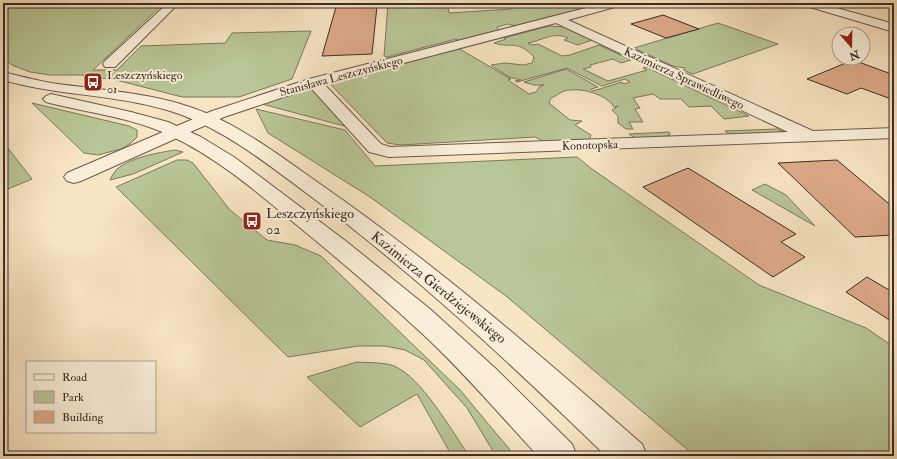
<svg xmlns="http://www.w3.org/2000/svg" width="897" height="459" viewBox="0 0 897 459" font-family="'IM FELL Double Pica',serif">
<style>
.green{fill:#b9c697;stroke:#7a795e}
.building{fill:#deaa8a;stroke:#3c2c26}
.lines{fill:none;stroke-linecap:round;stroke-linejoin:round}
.minor-casing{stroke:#6b5a4d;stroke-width:2}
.tertiary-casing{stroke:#6b5a4d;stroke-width:2}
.minor{fill:#faeed8;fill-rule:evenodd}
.tertiary{fill:#faeed8;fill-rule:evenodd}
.labels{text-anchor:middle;stroke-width:4;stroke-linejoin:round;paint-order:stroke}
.far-poi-label{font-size:12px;fill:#3c2c26;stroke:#faeed8;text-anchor:start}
.far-street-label{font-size:12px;fill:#3c2c26;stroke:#faeed8}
.poi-label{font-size:14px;fill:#3c2c26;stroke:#faeed8;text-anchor:start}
.street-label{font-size:14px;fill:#3c2c26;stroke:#faeed8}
</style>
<rect width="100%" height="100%" fill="#f8e5c3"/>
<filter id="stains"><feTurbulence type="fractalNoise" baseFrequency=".005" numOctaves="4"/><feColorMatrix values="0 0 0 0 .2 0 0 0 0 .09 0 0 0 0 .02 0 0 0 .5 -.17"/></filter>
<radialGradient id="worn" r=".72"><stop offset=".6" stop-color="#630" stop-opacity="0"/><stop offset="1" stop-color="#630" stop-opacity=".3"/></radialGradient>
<g class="green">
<path d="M 3,3 L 164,3 L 93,70 L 117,70 L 141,46 L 225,43 L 232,33 L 311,31 L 292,79 L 239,97 L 182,97 L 120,81 L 81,75 L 50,75 L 30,72 L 12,65 L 3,58 Z"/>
<path d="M 388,3 L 447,3 L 449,13 L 511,9 L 509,3 L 576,3 L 579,6 L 586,4 L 592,7 L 516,26 L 508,24 L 497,27 L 499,31 L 459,41 L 456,39 L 387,57 L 384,56 Z"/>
<path d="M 718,23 L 778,44 L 693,74 L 683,70 L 685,68 L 673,66 L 634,48 Z"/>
<path d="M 549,26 L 564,27 L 592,40 L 578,45 L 564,40 L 568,38 C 554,31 541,41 528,43 L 532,45 L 538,44 L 562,56 L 570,55 L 599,45 L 631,60 L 621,63 L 613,59 L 590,65 L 591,67 L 583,69 L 608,81 L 647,70 L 643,68 L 646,67 L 749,116 L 724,119 L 711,106 L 689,107 L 681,99 L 660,99 L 653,94 L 633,98 L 640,108 L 635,109 L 643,122 L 629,122 L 633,129 L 626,129 L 618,123 L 618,116 L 612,110 L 618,106 L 614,107 C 605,93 579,87 564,91 C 562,91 555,97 551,98 L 549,103 L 570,120 L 582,121 L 575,125 L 591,135 L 589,141 L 547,143 L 535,137 L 400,145 L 387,143 L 330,84 L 458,48 L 511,79 L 508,80 L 529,94 L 536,92 L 540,86 L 544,85 L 534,85 L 524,82 L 566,69 L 598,87 L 591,89 L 593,91 L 622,82 L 624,84 L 630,82 L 625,79 L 602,86 L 567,68 L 517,82 L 515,81 L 521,80 L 509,77 L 491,65 L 505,63 L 523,65 L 532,63 L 534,57 C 517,39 512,49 494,43 L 506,39 L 504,38 Z"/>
<path d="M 310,88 L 348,127 L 262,104 Z"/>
<path d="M 32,103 L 129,126 L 137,130 L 137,137 L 131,143 L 121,149 L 98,155 L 84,153 Z"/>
<path d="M 256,109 L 345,130 L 375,166 L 577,157 L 592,169 L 759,285 L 866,328 L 894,347 L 894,456 L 695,456 L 506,296 L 370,197 L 268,133 Z"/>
<path d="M 777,129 L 784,132 L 731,135 L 725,131 Z"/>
<path d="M 669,132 L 670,135 L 662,137 L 636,139 L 629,134 Z"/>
<path d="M 3,142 L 32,179 L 3,191 Z"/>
<path d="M 175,150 L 183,152 L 133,174 L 110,180 C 112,176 114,172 117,169 C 132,157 157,153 175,150 Z"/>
<path d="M 177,160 L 187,160 L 193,163 L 230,210 L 267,240 L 295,245 L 321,256 L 460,390 L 515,456 L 496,456 L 467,408 L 424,360 L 405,350 L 385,346 L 358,346 L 288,357 L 116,187 Z"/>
<path d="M 765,184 L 786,195 L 815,226 L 752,190 Z"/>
<path d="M 357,362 C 368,363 384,362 394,366 C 421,377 452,431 469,456 L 452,456 L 417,394 L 360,427 L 307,377 Z"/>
</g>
<g class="building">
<path d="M 377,6 L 372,54 L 322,56 L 336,7 Z"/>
<path d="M 663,15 L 699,29 L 666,38 L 631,24 Z"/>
<path d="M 853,60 L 894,75 L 894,100 L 861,88 L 847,94 L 807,79 Z"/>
<path d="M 837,160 L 894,208 L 894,235 L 855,237 L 778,163 Z"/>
<path d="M 688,168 L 796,234 L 781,242 L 805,257 L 773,277 L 643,187 Z"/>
<path d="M 867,277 L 894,293 L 894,323 L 846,292 Z"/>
</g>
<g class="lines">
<defs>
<g id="minor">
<path d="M 168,3 L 179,3 L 115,67 L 105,67 L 103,64 L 105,61 Z"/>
<path d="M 605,3 L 623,3 L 622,5 L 568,20 L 813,131 L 894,128 L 894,138 L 389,157 L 369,152 L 311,88 L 224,117 L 81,181 L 74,183 L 67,181 L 64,177 L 67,173 L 212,111 L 309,79 ZM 556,23 L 788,132 L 390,147 L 381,144 L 324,84 Z"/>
<path d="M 802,3 L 819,3 L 894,24 L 894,32 L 803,5 Z"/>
</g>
<g id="tertiary">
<path d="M 3,72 C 19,76 35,80 51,83 C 99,90 147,92 193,108 C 239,124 280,156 320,184 C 434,263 538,353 642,444 L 647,456 L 606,456 C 511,364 415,274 309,195 C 270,166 229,133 182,115 C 125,94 62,97 3,80 Z"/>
<path d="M 51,94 L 131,112 L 168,122 L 201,137 L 234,157 L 347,242 L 430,309 L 495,368 L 572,444 L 577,456 L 538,456 C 501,416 466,375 427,338 C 385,299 342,262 298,226 C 258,193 218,158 171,136 C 132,117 87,113 46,102 L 43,99 L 46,96 Z"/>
</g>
</defs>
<use href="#minor" class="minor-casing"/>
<use href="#tertiary" class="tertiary-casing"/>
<use href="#minor" class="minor"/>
<use href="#tertiary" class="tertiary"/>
</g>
<defs>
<symbol id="bus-square" viewBox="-11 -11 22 22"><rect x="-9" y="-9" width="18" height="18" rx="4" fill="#8f2418" stroke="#faeed8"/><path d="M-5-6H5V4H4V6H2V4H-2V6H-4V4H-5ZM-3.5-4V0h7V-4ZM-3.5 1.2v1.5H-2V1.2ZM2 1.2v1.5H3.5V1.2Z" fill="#fff"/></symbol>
</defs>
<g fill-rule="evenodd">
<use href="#bus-square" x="82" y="71" width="22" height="22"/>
<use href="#bus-square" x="241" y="210" width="22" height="22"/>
</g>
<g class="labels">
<g class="far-poi-label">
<text x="107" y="79">Leszczyńskiego<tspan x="107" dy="14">01</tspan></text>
</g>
<g class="far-street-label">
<text transform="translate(341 76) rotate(-15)" y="4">Stanisława Leszczyńskiego</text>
<text transform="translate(684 78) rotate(25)" y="4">Kazimierza Sprawiedliwego</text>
<text transform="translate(590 145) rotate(-2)" y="4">Konotopska</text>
</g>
<g class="poi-label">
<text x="266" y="218">Leszczyńskiego<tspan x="266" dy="16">02</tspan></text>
</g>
<g class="street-label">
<text transform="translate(439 287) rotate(39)" y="5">Kazimierza Gierdziejewskiego</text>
</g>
</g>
<rect width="897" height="459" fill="none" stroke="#f8e5c3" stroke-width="16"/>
<rect x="4" y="4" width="889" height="451" fill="none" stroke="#3c2c26" stroke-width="2"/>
<rect x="8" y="8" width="881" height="443" fill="none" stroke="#3c2c26"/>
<rect x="26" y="361" width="130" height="72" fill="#faeed8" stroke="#aea091"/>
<rect x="34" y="374" width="20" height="6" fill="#faeed8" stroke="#aea091"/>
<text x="62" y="381" font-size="12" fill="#3c2c26">Road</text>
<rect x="34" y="391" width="20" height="12" fill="#b9c697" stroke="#aea091"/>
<text x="62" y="401" font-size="12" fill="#3c2c26">Park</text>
<rect x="34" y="411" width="20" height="12" fill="#deaa8a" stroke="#aea091"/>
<text x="62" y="421" font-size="12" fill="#3c2c26">Building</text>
<g transform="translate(851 46) rotate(160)"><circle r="19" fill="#faeed8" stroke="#aea091"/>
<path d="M0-3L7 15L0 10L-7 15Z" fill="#8f2418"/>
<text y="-6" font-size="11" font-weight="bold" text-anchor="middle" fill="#3c2c26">N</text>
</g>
<rect width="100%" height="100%" filter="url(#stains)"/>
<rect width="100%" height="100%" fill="url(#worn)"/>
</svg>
